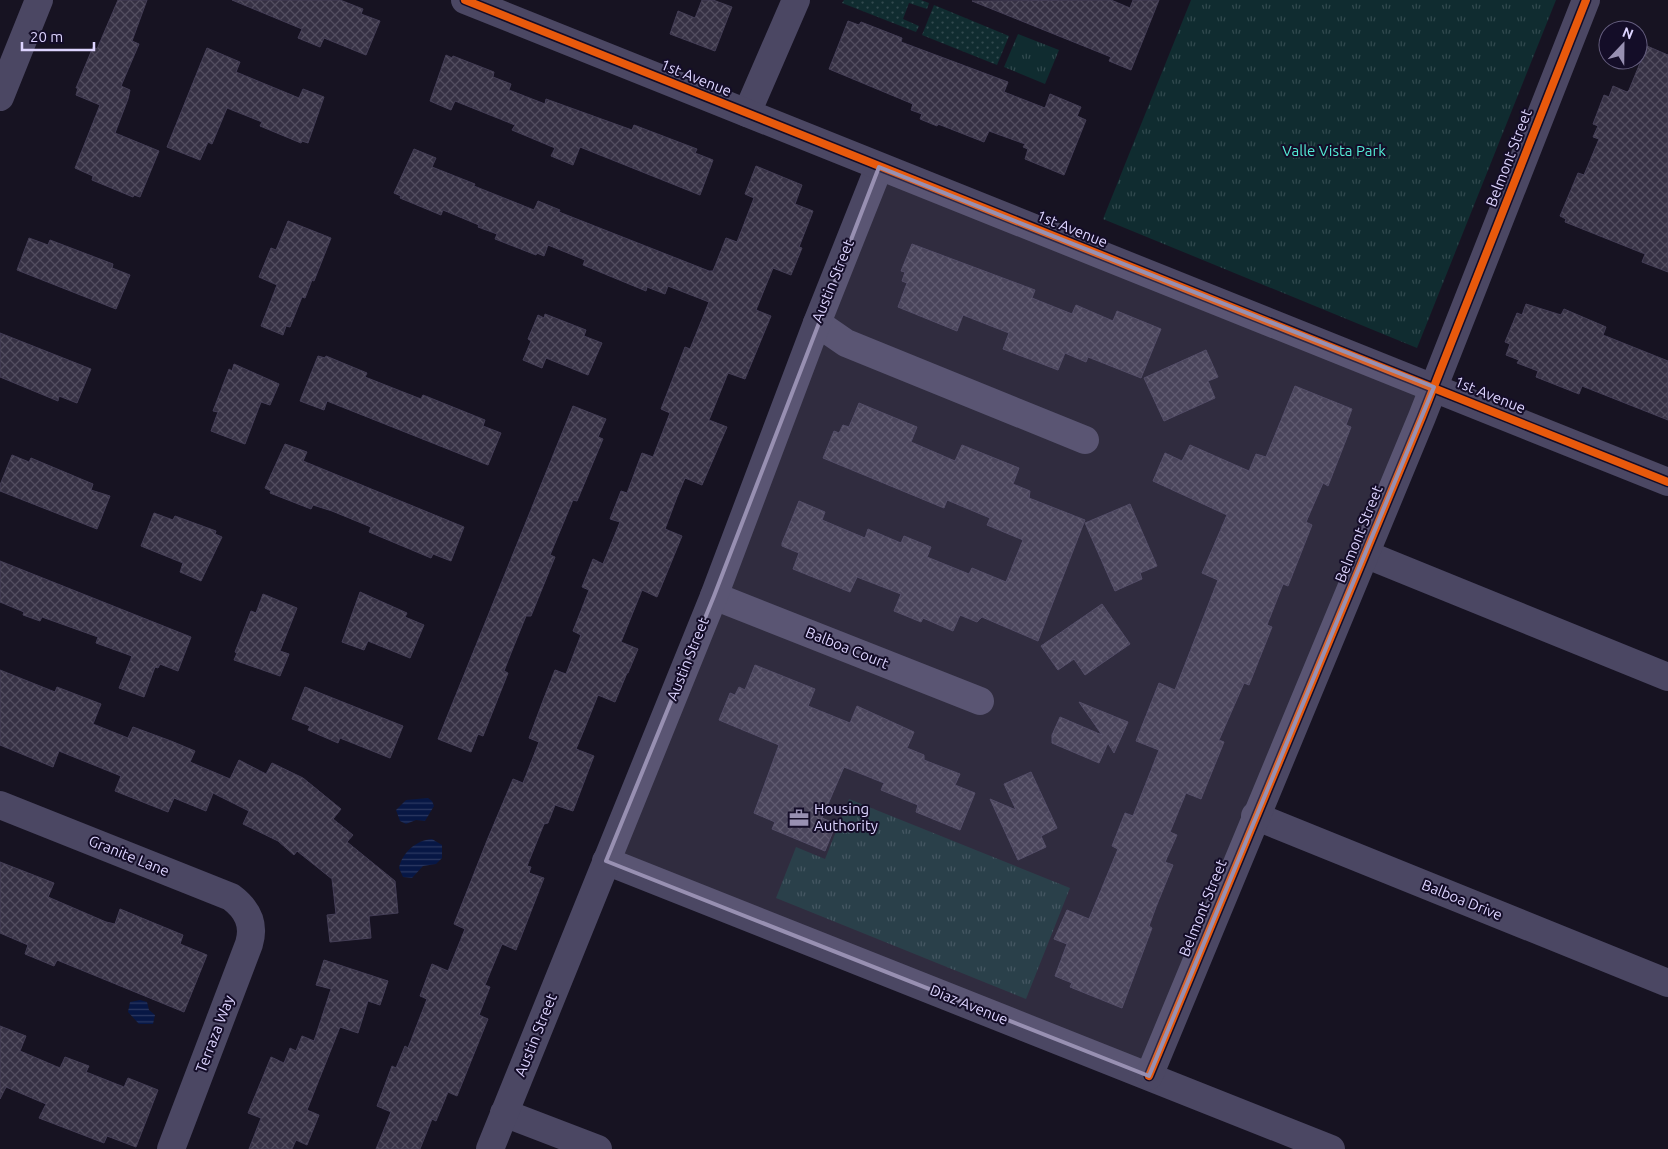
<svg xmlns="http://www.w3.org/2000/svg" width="1668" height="1149" viewBox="0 0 1668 1149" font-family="Ubuntu,sans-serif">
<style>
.grass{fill:url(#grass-dots)}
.park{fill:url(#park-tufts)}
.water{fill:url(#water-rules)}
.building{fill:url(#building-cross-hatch);stroke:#443e56}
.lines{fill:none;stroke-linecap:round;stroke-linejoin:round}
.minor{stroke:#4b4763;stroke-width:28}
.tertiary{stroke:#4b4763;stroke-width:28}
.cycleway-casing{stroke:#140d28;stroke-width:11}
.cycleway{stroke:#e8590c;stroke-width:8}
.marked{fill:#9890b2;fill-opacity:0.2;stroke:#9890b2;stroke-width:4;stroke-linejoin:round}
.labels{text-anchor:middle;stroke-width:4;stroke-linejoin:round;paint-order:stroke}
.street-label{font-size:15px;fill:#ddd4ff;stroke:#140d28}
.park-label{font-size:15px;fill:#53ecd5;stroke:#140d28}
.poi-label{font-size:15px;fill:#ddd4ff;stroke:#140d28;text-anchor:start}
</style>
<defs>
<pattern id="grass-dots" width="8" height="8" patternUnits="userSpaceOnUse" patternTransform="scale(1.25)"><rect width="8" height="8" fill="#102c30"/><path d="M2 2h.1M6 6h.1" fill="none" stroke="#324a4f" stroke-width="1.8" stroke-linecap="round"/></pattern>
<pattern id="park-tufts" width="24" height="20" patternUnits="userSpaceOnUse" patternTransform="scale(1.25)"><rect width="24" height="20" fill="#102c30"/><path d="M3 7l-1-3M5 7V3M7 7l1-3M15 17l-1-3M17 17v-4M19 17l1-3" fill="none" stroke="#324a4f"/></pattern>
<pattern id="water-rules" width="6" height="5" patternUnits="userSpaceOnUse" patternTransform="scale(1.25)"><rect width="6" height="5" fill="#071745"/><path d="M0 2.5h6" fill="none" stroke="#2b3861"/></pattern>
<pattern id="building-cross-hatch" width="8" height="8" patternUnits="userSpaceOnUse" patternTransform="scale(1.25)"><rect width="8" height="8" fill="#363144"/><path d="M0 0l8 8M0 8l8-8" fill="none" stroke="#534e60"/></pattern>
</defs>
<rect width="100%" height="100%" fill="#171322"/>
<g class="grass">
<path d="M 844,0 L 921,0 L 929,3 L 927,9 L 909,3 L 903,19 L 919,26 L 916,32 L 842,3 Z"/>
<path d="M 934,5 L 1009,36 L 997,65 L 922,35 Z"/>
</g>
<g class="park">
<path d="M 1191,0 L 1556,0 L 1417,348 L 1103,219 Z"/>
<path d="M 1018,34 L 1059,50 L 1045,84 L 1004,67 Z"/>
<path d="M 849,799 L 1070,888 L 1026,999 L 776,898 L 796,847 L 825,859 Z"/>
</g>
<g class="water">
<path d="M 428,798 L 432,801 L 434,806 L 425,821 L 416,820 L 406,824 L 400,821 L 396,810 L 406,800 Z"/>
<path d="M 432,839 L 442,845 L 442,858 L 436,864 L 423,866 L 412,878 L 403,877 L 399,868 C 402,853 416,840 432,839 Z"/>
<path d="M 140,1000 L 147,1002 L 149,1010 L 155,1015 L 153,1024 L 139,1024 L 128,1012 L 130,1002 Z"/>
</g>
<g class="building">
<path d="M 118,0 L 147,0 L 132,41 L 139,44 L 121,86 L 130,90 L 128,99 L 115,133 L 159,151 L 140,197 L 134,195 L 133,197 L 92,180 L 93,176 L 75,168 L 100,105 L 76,95 L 78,88 L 76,88 L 93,47 L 97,49 Z"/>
<path d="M 232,0 L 340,0 L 363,9 L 361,14 L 380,21 L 366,55 L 324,38 L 320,47 L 298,38 L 302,29 Z"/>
<path d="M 702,0 L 713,0 L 732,7 L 715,51 L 670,34 L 678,11 L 695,18 Z"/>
<path d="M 1111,0 L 1130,8 L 1133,0 L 1159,0 L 1131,70 L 1109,61 L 1111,57 L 972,1 Z"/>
<path d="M 848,21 L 859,25 L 861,22 L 902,38 L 901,42 L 1008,82 L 1004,92 L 1045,108 L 1050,94 L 1081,107 L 1077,116 L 1086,120 L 1064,175 L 1025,159 L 1028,149 L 1023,147 L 1025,144 L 989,131 L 984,142 L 938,124 L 937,126 L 920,119 L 922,114 L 911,110 L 913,104 L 829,69 Z"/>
<path d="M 1647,46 L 1668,55 L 1668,272 L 1642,262 L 1645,254 L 1565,222 L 1566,219 L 1560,216 L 1578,173 L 1584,175 L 1599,139 L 1593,137 L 1598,126 L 1593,124 L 1604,95 L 1609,97 L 1613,86 L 1627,92 L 1629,90 Z"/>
<path d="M 207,48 L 240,62 L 236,72 L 299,98 L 303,89 L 324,97 L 308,143 L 302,141 L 301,143 L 260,126 L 262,122 L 227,108 L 212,144 L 208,142 L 200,160 L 167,147 Z"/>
<path d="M 446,55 L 452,58 L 453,56 L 494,72 L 493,77 L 511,84 L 509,90 L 545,104 L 546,99 L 632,130 L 634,125 L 697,149 L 695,153 L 713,160 L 700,195 L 580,147 L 573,165 L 551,156 L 555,148 L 512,130 L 515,125 L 455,101 L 451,110 L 430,101 Z"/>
<path d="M 414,149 L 436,158 L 432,167 L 475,184 L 474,186 L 534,210 L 538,201 L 560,210 L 559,212 L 709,271 L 713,271 L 726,238 L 737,242 L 754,198 L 745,194 L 756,166 L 802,185 L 795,204 L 813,211 L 799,247 L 802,248 L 791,275 L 773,268 L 756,310 L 771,316 L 745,379 L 728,373 L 709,420 L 727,427 L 702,485 L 685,478 L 677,497 L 665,529 L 682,536 L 657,597 L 642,590 L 621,642 L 638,649 L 628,673 L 627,673 L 615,702 L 598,695 L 584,730 L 576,749 L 594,756 L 573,811 L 555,805 L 548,823 L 544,824 L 527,866 L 531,867 L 529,873 L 544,878 L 516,950 L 502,944 L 485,985 L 490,987 L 479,1015 L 488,1019 L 457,1096 L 448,1092 L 436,1121 L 432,1119 L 420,1149 L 376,1149 L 391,1112 L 377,1106 L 392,1066 L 396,1068 L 405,1046 L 408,1048 L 427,999 L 420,996 L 432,964 L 448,971 L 465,929 L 454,924 L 488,838 L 513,779 L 523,783 L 539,742 L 529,738 L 544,698 L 555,670 L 566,674 L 581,635 L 573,631 L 589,590 L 582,587 L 593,559 L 603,564 L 620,522 L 610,519 L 621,491 L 627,493 L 642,453 L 653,457 L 670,413 L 661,409 L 685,347 L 690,349 L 709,302 L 668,286 L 665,294 L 647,287 L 646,291 L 583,265 L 585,260 L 548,245 L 544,256 L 537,253 L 536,255 L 495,239 L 497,234 L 478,227 L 479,225 L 443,210 L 441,215 L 400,198 L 401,196 L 394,193 Z"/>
<path d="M 288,221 L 331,238 L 314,281 L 312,280 L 305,298 L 302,297 L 290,327 L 286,326 L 283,335 L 261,326 L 277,285 L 259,277 L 271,248 L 276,250 Z"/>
<path d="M 29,238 L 48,245 L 50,240 L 113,264 L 112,268 L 130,275 L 116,309 L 17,270 Z"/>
<path d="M 912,244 L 1035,290 L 1032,298 L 1072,314 L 1076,305 L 1113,321 L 1117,311 L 1161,329 L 1141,378 L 1088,357 L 1086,362 L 1065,353 L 1058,370 L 1003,349 L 1009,333 L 963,315 L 957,331 L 898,307 L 907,283 L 902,281 L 905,272 L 901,271 Z"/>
<path d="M 1526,304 L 1561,315 L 1564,309 L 1606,327 L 1603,335 L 1668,361 L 1668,420 L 1582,386 L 1579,394 L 1536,377 L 1538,371 L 1517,363 L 1519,360 L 1506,355 L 1510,344 L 1505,342 L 1517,313 L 1522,315 Z"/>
<path d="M 545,314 L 586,330 L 584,336 L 602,343 L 588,375 L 546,358 L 542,368 L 523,360 L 531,341 L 528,339 L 538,315 L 544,318 Z"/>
<path d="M 0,333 L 91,369 L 77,403 L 59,396 L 58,401 L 0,377 Z"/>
<path d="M 1206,350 L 1218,377 L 1208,381 L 1215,398 L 1164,421 L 1144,378 Z"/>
<path d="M 318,356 L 325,358 L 326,356 L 367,373 L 365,377 L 403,392 L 421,399 L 423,395 L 485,420 L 483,426 L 501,433 L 488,465 L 327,401 L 324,410 L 300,401 Z"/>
<path d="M 234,364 L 279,384 L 270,405 L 261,402 L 245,444 L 211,431 L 218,412 L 213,411 L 229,369 L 232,371 Z"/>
<path d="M 1295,386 L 1352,409 L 1346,425 L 1351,427 L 1328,486 L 1323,483 L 1306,522 L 1312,525 L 1288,586 L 1283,584 L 1267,625 L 1272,627 L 1249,685 L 1244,683 L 1219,740 L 1224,742 L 1201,799 L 1186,793 L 1170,832 L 1177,835 L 1165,862 L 1173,865 L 1156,907 L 1149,926 L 1152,928 L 1122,1008 L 1070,987 L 1072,983 L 1055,976 L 1067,944 L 1054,939 L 1067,910 L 1089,919 L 1118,849 L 1112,846 L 1125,813 L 1133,816 L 1159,750 L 1136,741 L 1159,683 L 1175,690 L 1218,580 L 1202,573 L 1227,515 L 1153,481 L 1165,453 L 1182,461 L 1190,445 L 1249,471 L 1256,454 L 1266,457 Z"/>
<path d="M 859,403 L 917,427 L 911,442 L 955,461 L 962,445 L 1019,468 L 1013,484 L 1030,491 L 1029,498 L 1085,520 L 1038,641 L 982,617 L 977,622 L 960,615 L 953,631 L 923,618 L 921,622 L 894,611 L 901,594 L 857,577 L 850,592 L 793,569 L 799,553 L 782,546 L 782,543 L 799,501 L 825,512 L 822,520 L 865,538 L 868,529 L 901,543 L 904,536 L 931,547 L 927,557 L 969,574 L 972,568 L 1006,582 L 1023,540 L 987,525 L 990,518 L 947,500 L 944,508 L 823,458 L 834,431 L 839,433 L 843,425 L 849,427 Z"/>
<path d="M 573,406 L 606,419 L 598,437 L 603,439 L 577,501 L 573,500 L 550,555 L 555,557 L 531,616 L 526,616 L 511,653 L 504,671 L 508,673 L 483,736 L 478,734 L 471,752 L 438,739 Z"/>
<path d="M 285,444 L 307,452 L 303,461 L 464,527 L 451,561 L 433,554 L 431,558 L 369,532 L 371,527 L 332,511 L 313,505 L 311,509 L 270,493 L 271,491 L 265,488 Z"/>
<path d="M 12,455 L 29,462 L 31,458 L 93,484 L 91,490 L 110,496 L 97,529 L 0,491 L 0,485 Z"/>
<path d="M 1130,504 L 1157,566 L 1140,573 L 1142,579 L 1115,591 L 1085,523 Z"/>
<path d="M 154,513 L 173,520 L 175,516 L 216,531 L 215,534 L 222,537 L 201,581 L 180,572 L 183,563 L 141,546 Z"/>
<path d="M 0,561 L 191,637 L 178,671 L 160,664 L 158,668 L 155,667 L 144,697 L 119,688 L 132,656 L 96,643 L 98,637 L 42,617 L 40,621 L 23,615 L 24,612 L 0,602 Z"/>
<path d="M 360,592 L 407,613 L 405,617 L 424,625 L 410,658 L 368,641 L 364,650 L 342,642 Z"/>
<path d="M 263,594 L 297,608 L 280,651 L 289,654 L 280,676 L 234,660 L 237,653 L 235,652 L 251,611 L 256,613 Z"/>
<path d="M 1102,604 L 1130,644 L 1085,675 L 1074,659 L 1058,670 L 1041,646 Z"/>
<path d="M 755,665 L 815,689 L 808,706 L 850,723 L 857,706 L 914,732 L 907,748 L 924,755 L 924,760 L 960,774 L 955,785 L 975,793 L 960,830 L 916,812 L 918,805 L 881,790 L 884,783 L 844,767 L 822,818 L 836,824 L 825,851 L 772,829 L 775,822 L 754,813 L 779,745 L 719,720 L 730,693 L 735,695 L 739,687 L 745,690 Z"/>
<path d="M 0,670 L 55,692 L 57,687 L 101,704 L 93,724 L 128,738 L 133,727 L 171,741 L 195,751 L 190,762 L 230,779 L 239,760 L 266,774 L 272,763 L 303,778 L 341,809 L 333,819 L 353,835 L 347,842 L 395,881 L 398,913 L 369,916 L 371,938 L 330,942 L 327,915 L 336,914 L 332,879 L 297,851 L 294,855 L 278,841 L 243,824 L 249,811 L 213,793 L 206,811 L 174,798 L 168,812 L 115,791 L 121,776 L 59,751 L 53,767 L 0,745 Z"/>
<path d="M 305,687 L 403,726 L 390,758 L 340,738 L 338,743 L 308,730 L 310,726 L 292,719 Z"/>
<path d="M 1079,702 L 1128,722 L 1114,753 L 1108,743 L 1099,763 L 1052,743 L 1052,735 L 1060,717 L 1102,735 Z"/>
<path d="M 1031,772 L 1057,828 L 1041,836 L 1046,847 L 1018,860 L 990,799 L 1016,810 L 1004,784 Z"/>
<path d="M 0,862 L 54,883 L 48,897 L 106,922 L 115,924 L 120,909 L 183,935 L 180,944 L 207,955 L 184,1012 L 57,960 L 54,966 L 25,954 L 28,945 L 0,933 Z"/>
<path d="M 324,960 L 388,981 L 380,1005 L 368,1001 L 358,1033 L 340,1027 L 307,1110 L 319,1115 L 307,1145 L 296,1140 L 292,1149 L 249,1149 L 261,1118 L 248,1113 L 271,1057 L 284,1063 L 290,1048 L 296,1051 L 302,1036 L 314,1041 L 331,989 L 316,985 Z"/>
<path d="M 0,1026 L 26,1036 L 20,1051 L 60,1068 L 65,1057 L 89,1066 L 86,1072 L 124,1087 L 128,1078 L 158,1090 L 136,1147 L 107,1136 L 104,1143 L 39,1118 L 46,1104 L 6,1087 L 0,1099 Z"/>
</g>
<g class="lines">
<g class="minor">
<path d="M 747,113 L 796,0"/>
<path d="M 817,323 L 846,343 L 1085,440"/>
<path d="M 1365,554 L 1668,677"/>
<path d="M 714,596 L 980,701"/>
<path d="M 0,805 L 231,897 C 247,909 255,924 249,944 L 171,1149"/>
<path d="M 1255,816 L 1668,983"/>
<path d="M 606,861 L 1331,1149"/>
<path d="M 1149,1076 L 1422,417 L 1586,0"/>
<path d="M 504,1113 L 598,1149"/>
<path d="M 490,1149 L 714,596 L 817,323 L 879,167"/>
</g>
<g class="tertiary">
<path d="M 465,0 L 1668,482"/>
<path d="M 0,97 L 39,0"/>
</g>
<defs>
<g id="cycleway">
<path d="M 465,0 L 1668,482"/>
<path d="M 1149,1076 L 1422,417 L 1586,0"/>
</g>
</defs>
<use href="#cycleway" class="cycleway-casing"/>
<use href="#cycleway" class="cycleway"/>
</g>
<path class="marked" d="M 879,167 L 1434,387 L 1149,1076 L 606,861 L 714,596 Z"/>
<defs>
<symbol id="office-bare" viewBox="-9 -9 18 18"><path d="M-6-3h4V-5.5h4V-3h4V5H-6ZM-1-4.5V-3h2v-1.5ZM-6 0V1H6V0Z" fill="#9890b2" stroke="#140d28" stroke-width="2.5" paint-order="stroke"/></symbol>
</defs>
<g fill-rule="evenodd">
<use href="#office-bare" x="785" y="804" width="28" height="28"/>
</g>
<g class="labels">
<g class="street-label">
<text transform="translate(696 78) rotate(22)" y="5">1st Avenue</text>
<text transform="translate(1509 158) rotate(-69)" y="5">Belmont Street</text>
<text transform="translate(1072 229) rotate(22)" y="5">1st Avenue</text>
<text transform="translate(833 281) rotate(-68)" y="5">Austin Street</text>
<text transform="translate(1490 395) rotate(22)" y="5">1st Avenue</text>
<text transform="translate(1359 534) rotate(-68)" y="5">Belmont Street</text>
<text transform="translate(847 648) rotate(22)" y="5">Balboa Court</text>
<text transform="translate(688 659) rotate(-68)" y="5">Austin Street</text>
<text transform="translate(129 856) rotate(22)" y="5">Granite Lane</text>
<text transform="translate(1462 900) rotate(22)" y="5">Balboa Drive</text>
<text transform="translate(1203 908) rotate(-68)" y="5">Belmont Street</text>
<text transform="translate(969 1005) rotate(22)" y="5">Diaz Avenue</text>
<text transform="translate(215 1034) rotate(-69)" y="5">Terraza Way</text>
<text transform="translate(536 1035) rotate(-68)" y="5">Austin Street</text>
</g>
<g class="park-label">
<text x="1334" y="156">Valle Vista Park</text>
</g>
<g class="poi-label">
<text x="814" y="814">Housing<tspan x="814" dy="17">Authority</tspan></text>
</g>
</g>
<g transform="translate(1623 45) rotate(22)"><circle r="24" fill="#140d28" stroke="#645d7e"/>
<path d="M0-4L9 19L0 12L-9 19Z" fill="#9890b2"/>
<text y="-8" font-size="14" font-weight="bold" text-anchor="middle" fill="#ddd4ff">N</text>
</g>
<path d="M22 42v8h72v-8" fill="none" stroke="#ddd4ff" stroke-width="2.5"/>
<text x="30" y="42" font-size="15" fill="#ddd4ff" stroke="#140d28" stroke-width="4" paint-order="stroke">20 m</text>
</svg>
